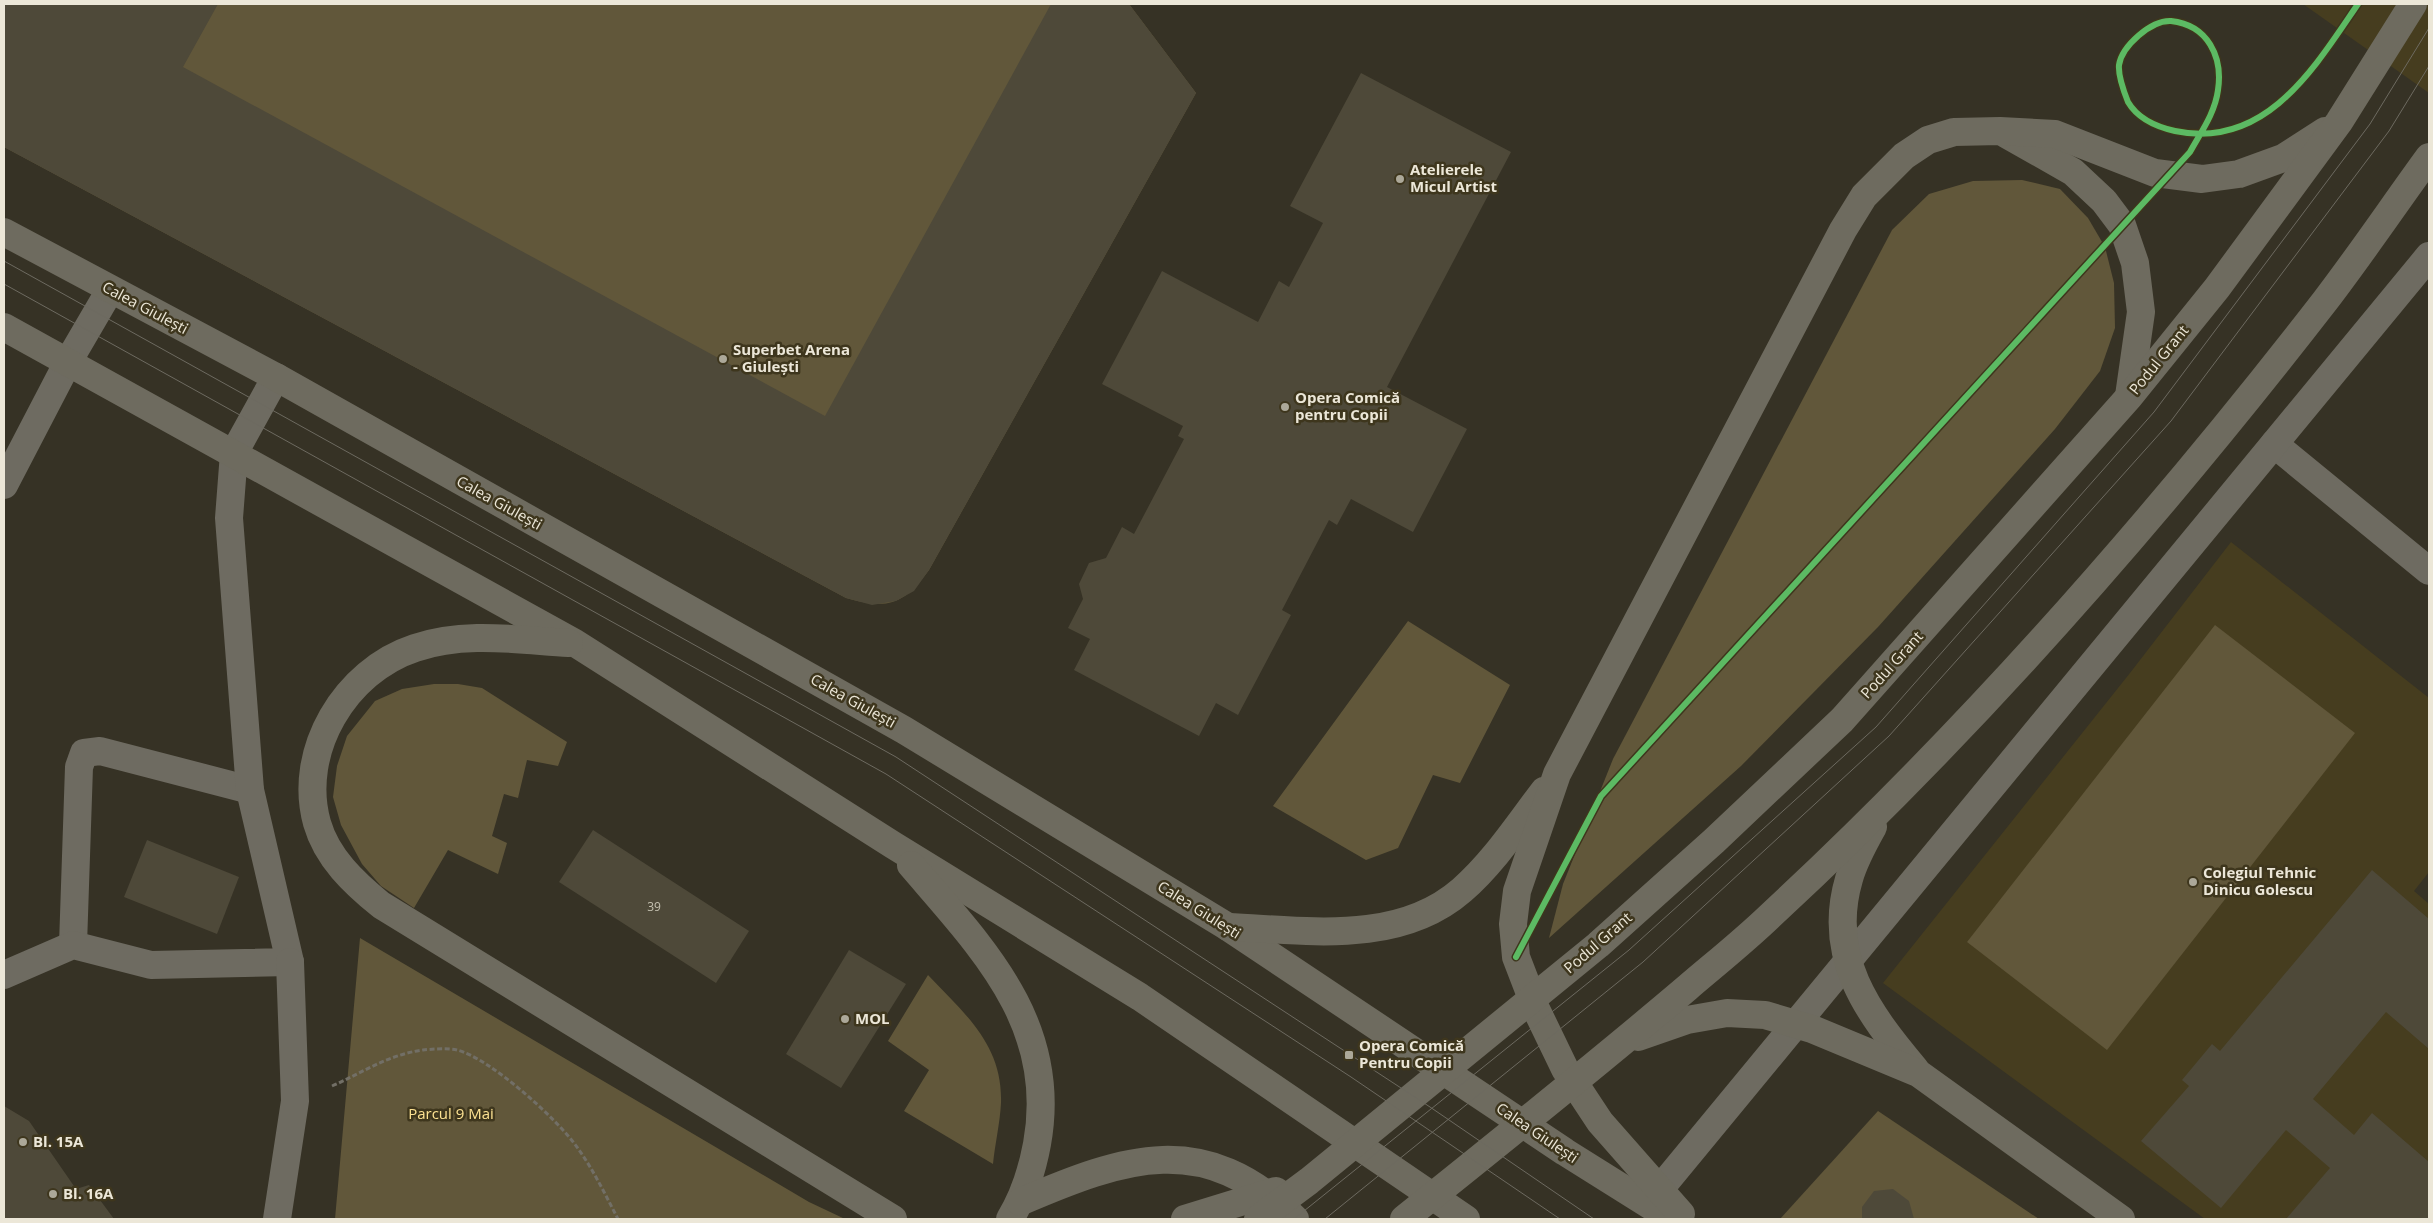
<svg xmlns="http://www.w3.org/2000/svg" width="2433" height="1223" viewBox="0 0 2433 1223" font-family="'Open Sans',sans-serif">
<style>
.built{fill:#463d1f}
.green{fill:#61573a}
.building{fill:#4e4939}
.lines{fill:none;stroke-linecap:round;stroke-linejoin:round}
.path{stroke:#726f66;stroke-width:3;stroke-dasharray:5 2.5;stroke-linecap:butt}
.minor{stroke:#6e6b61;stroke-width:28}
.major{stroke:#6e6b5f;stroke-width:28}
.tram{stroke:#6d6a60;stroke-width:1}
.cycleway-casing{stroke:#3e361d;stroke-width:9}
.cycleway{stroke:#5cba63;stroke-width:6}
.poi-dot{fill:#aca899;stroke:#3e361d;stroke-width:2}
.labels{text-anchor:middle;stroke-width:5;stroke-linejoin:round;paint-order:stroke}
.number-label{font-size:12px;fill:#c4c0b0}
.poi-label{font-size:15px;font-weight:bold;fill:#ece7d8;stroke:#3e361d;text-anchor:start}
.street-label{font-size:15px;fill:#ece7d8;stroke:#3e361d}
.park-label{font-size:15px;fill:#fde292;stroke:#3e361d}
</style>
<rect width="100%" height="100%" fill="#363225"/>
<g class="built">
<path d="M 2303,4 L 2429,4 L 2429,93 Z"/>
<path d="M 2231,542 L 2429,698 L 2429,872 L 2414,891 L 2429,904 L 2429,1219 L 2205,1219 L 1883,983 L 2130,673 Z"/>
</g>
<g class="green">
<path d="M 4,4 L 1129,4 L 1196,93 L 929,570 C 903,605 888,610 846,598 L 4,147 Z"/>
<path d="M 2022,180 L 2060,189 L 2088,218 L 2105,247 L 2114,283 L 2115,328 L 2100,371 L 2055,429 L 1878,627 L 1741,766 L 1549,938 L 1563,884 L 1613,759 L 1892,230 L 1929,194 L 1973,181 Z"/>
<path d="M 1408,621 L 1510,685 L 1460,783 L 1433,775 L 1398,848 L 1366,860 L 1273,806 Z"/>
<path d="M 2215,625 L 2355,733 L 2107,1050 L 1967,942 Z"/>
<path d="M 434,684 L 458,684 L 482,688 L 567,742 L 558,766 L 527,760 L 518,798 L 504,794 L 492,836 L 507,843 L 498,874 L 448,850 L 414,908 L 381,886 L 362,864 L 341,825 L 333,797 L 337,766 L 347,736 L 375,701 L 402,689 Z"/>
<path d="M 360,938 L 809,1202 L 845,1219 L 335,1219 Z"/>
<path d="M 928,975 C 965,1014 1003,1045 1001,1103 C 1000,1123 995,1144 993,1164 L 904,1111 L 929,1070 L 888,1041 Z"/>
<path d="M 1878,1111 L 2039,1219 L 1780,1219 Z"/>
</g>
<g class="building">
<path d="M 4,4 L 218,4 L 183,67 L 825,416 L 1051,4 L 1129,4 L 1196,93 L 929,570 L 914,591 L 896,601 L 872,605 L 846,598 L 4,147 Z"/>
<path d="M 1361,73 L 1511,152 L 1387,387 L 1467,429 L 1413,532 L 1351,499 L 1337,525 L 1329,520 L 1282,610 L 1291,615 L 1238,715 L 1216,703 L 1199,736 L 1074,670 L 1090,639 L 1068,628 L 1083,599 L 1079,584 L 1089,563 L 1106,558 L 1122,527 L 1134,534 L 1184,439 L 1178,436 L 1183,426 L 1102,384 L 1162,271 L 1258,322 L 1279,281 L 1289,287 L 1323,223 L 1290,206 Z"/>
<path d="M 593,830 L 749,931 L 716,983 L 559,882 Z"/>
<path d="M 147,840 L 239,877 L 217,934 L 124,897 Z"/>
<path d="M 2372,870 L 2429,919 L 2429,1049 L 2386,1012 L 2313,1099 L 2354,1135 L 2372,1113 L 2429,1162 L 2429,1219 L 2286,1219 L 2330,1168 L 2286,1130 L 2221,1208 L 2141,1141 L 2189,1086 L 2182,1080 L 2212,1044 L 2220,1051 Z"/>
<path d="M 849,950 L 906,984 L 841,1088 L 786,1054 Z"/>
<path d="M 4,1106 L 29,1121 L 76,1189 L 89,1185 L 114,1219 L 4,1219 Z"/>
<path d="M 1893,1189 L 1909,1201 L 1914,1219 L 1862,1219 L 1862,1207 L 1874,1191 Z"/>
</g>
<g class="lines">
<g class="path">
<path d="M 2197,140 C 2216,106 2236,60 2197,32 C 2190,27 2178,21 2170,21 C 2150,22 2120,46 2120,66 C 2119,77 2123,93 2129,103 C 2139,120 2158,127 2176,131 C 2266,150 2316,66 2358,4"/>
<path d="M 1572,850 L 1601,796 L 2094,257"/>
<path d="M 332,1086 C 364,1072 387,1055 423,1050 C 432,1049 447,1048 457,1050 C 490,1058 560,1121 579,1150 C 594,1171 606,1196 618,1219"/>
</g>
<g class="minor">
<path d="M 2274,444 L 2429,571"/>
<path d="M 4,485 L 68,362 L 110,290"/>
<path d="M 73,945 L 79,767 L 84,753 L 100,751 L 250,790"/>
<path d="M 4,975 L 73,945 L 151,965 L 290,962 L 250,790 L 229,518 L 234,453 L 276,377"/>
<path d="M 1659,1190 L 2429,256"/>
<path d="M 277,1219 L 295,1101 L 290,962"/>
</g>
<g class="major">
<path d="M 2006,134 L 2073,172 L 2104,201 L 2122,225 L 2135,263 L 2141,312 L 2129,396"/>
<path d="M 4,232 L 276,377 L 904,730 L 1228,927 L 1565,1152 L 1672,1219"/>
<path d="M 4,327 L 575,643 L 893,845 L 1140,997 L 1466,1219"/>
<path d="M 569,643 C 518,640 464,631 415,648 C 345,671 297,751 317,823 C 327,858 354,883 381,905 L 893,1219"/>
<path d="M 1873,827 C 1864,843 1854,861 1849,879 C 1826,957 1868,1013 1915,1069"/>
<path d="M 911,865 C 982,948 1059,1024 1037,1144 C 1032,1171 1024,1196 1010,1219"/>
<path d="M 1228,927 C 1305,930 1398,946 1462,890 C 1494,862 1518,825 1544,791"/>
<path d="M 1638,1037 L 1687,1020 L 1727,1013 L 1765,1015 L 1812,1029 L 1918,1073 L 2121,1219"/>
<path d="M 1020,1202 C 1125,1157 1204,1129 1295,1219"/>
<path d="M 1681,1214 L 1600,1122 L 1565,1069 L 1536,1009 L 1516,957 L 1513,924 L 1517,891 L 1557,774 L 1843,230 L 1864,196 L 1904,156 L 1928,140 L 1954,132 L 2000,131 L 2055,134 L 2155,173 L 2202,179 L 2239,174 L 2283,158 L 2325,131"/>
<path d="M 1185,1219 L 1276,1191"/>
<path d="M 1258,1219 L 1309,1181 L 1598,945 L 1714,841 L 1842,720 L 2129,397 L 2217,288 L 2339,122 L 2413,4"/>
<path d="M 1404,1219 C 1499,1143 1594,1067 1687,988 C 1715,964 1744,941 1771,915 C 1973,728 2156,519 2325,301 C 2361,254 2394,205 2429,157"/>
</g>
<g class="tram">
<path d="M 4,261 L 896,757 L 1430,1107 L 1594,1219"/>
<path d="M 4,284 L 886,774 L 1351,1077 L 1560,1219"/>
<path d="M 1294,1219 L 1629,950 L 1876,727 L 2154,412 L 2370,124 L 2429,28"/>
<path d="M 1325,1219 L 1643,962 L 1889,736 L 2171,421 L 2389,131 L 2429,66"/>
</g>
<defs>
<path id="cycleway" d="M 1516,957 L 1601,796 L 2190,152 C 2201,132 2215,113 2218,90 C 2223,57 2208,25 2171,21 C 2151,20 2122,46 2119,65 C 2118,76 2124,92 2128,102 C 2138,119 2157,127 2175,131 C 2266,150 2315,67 2358,4"/>
</defs>
<use href="#cycleway" class="cycleway-casing"/>
<use href="#cycleway" class="cycleway"/>
</g>
<g class="poi-dot">
<circle cx="1400" cy="179" r="5"/>
<circle cx="723" cy="359" r="5"/>
<circle cx="1285" cy="407" r="5"/>
<circle cx="2193" cy="882" r="5"/>
<circle cx="845" cy="1019" r="5"/>
<rect x="1344" y="1050" width="10" height="10" rx="2.5"/>
<circle cx="23" cy="1142" r="5"/>
<circle cx="53" cy="1194" r="5"/>
</g>
<g class="labels">
<g class="number-label">
<text x="654" y="911">39</text>
</g>
<g class="poi-label">
<text x="1410" y="175">Atelierele<tspan x="1410" dy="17">Micul Artist</tspan></text>
<text x="733" y="355">Superbet Arena<tspan x="733" dy="17">- Giulești</tspan></text>
<text x="1295" y="403">Opera Comică<tspan x="1295" dy="17">pentru Copii</tspan></text>
<text x="2203" y="878">Colegiul Tehnic<tspan x="2203" dy="17">Dinicu Golescu</tspan></text>
<text x="855" y="1024">MOL</text>
<text x="1359" y="1051">Opera Comică<tspan x="1359" dy="17">Pentru Copii</tspan></text>
<text x="33" y="1147">Bl. 15A</text>
<text x="63" y="1199">Bl. 16A</text>
</g>
<g class="street-label">
<text transform="translate(145 308) rotate(28)" y="5">Calea Giulești</text>
<text transform="translate(2159 360) rotate(-51)" y="5">Podul Grant</text>
<text transform="translate(499 503) rotate(29)" y="5">Calea Giulești</text>
<text transform="translate(1892 665) rotate(-48)" y="5">Podul Grant</text>
<text transform="translate(853 701) rotate(29)" y="5">Calea Giulești</text>
<text transform="translate(1199 910) rotate(32)" y="5">Calea Giulești</text>
<text transform="translate(1598 943) rotate(-41)" y="5">Podul Grant</text>
<text transform="translate(1537 1133) rotate(34)" y="5">Calea Giulești</text>
</g>
<g class="park-label">
<text x="451" y="1119">Parcul 9 Mai</text>
</g>
</g>
<rect width="2433" height="1223" fill="none" stroke="#ece7d8" stroke-width="10"/>
</svg>
